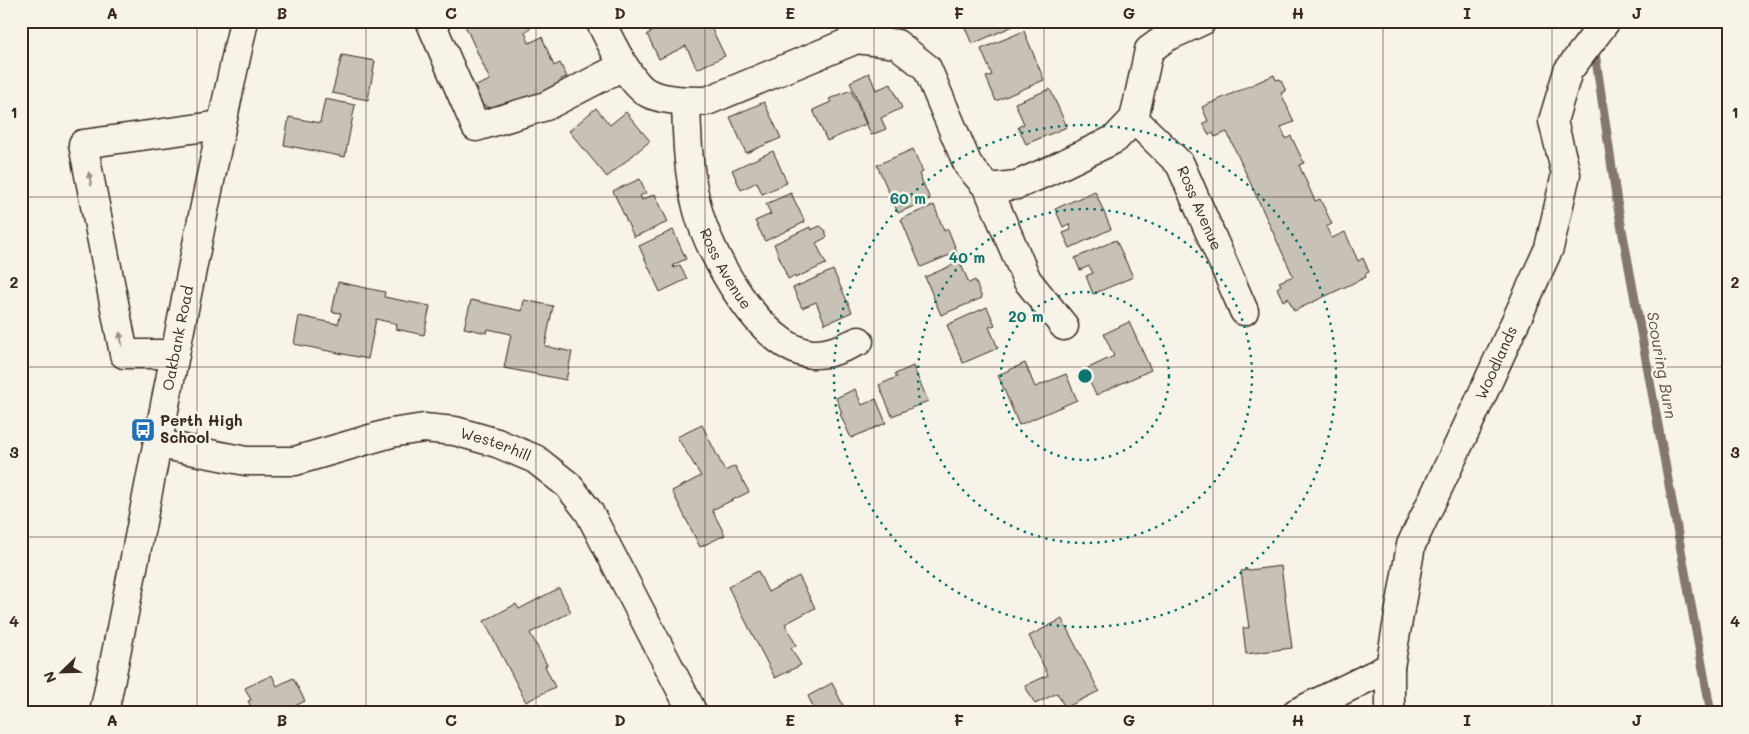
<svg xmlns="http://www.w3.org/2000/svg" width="1749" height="734" viewBox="0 0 1749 734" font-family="Mali,sans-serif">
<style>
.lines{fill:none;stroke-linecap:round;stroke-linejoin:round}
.stream{stroke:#84786c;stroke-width:9}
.building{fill:#c8c1b6;stroke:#3b2a1e}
.minor-casing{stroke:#3b2a1e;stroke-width:31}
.minor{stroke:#f7f3e8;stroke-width:28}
.oneway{fill:#998e83}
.grid{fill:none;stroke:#3b2a1e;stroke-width:1;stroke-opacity:0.55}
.ring{fill:none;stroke:#0f766e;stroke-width:2.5;stroke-dasharray:2.5 5}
.labels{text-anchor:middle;stroke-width:5;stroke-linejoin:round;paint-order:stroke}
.street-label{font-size:15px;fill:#3b2a1e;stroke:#f7f3e8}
.poi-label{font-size:15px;font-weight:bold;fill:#3b2a1e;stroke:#f7f3e8;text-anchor:start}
.water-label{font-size:16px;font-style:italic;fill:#5f5145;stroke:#f7f3e8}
.centre{fill:#0f766e;stroke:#f7f3e8;stroke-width:2.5}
.ring-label{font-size:15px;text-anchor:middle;font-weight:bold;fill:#0f766e;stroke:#f7f3e8;stroke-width:5;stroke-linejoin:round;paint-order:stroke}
.neatline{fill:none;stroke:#3b2a1e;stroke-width:2}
.grid-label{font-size:16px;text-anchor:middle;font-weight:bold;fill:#3b2a1e}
</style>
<rect width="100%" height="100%" fill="#f7f3e8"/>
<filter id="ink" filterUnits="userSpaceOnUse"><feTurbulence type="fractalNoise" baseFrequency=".02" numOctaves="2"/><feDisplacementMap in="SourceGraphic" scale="10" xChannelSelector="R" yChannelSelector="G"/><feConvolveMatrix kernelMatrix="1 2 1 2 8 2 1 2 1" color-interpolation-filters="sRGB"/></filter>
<g filter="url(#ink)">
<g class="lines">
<path class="stream" d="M 1594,46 L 1617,202 L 1711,713"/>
</g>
<g class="building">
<path d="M 463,21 L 527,21 L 530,29 L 525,32 L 529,43 L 542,37 L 554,66 L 560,63 L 567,77 L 561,79 L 563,83 L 490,116 L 485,105 L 481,107 L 474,93 L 478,91 L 476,86 L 490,80 Z"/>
<path d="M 675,21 L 708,21 L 725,56 L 697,69 L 686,46 L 659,59 L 647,34 Z"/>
<path d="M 962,21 L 1019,21 L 1020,23 L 972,44 Z"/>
<path d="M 1024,31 L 1044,80 L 996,101 L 986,77 L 992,75 L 981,49 Z"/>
<path d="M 342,55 L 375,61 L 368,100 L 332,93 Z"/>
<path d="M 869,73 L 876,90 L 891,84 L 902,108 L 881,118 L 886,129 L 871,135 L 850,82 Z"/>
<path d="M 1274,75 L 1276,80 L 1280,79 L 1286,91 L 1281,93 L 1294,122 L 1281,127 L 1286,139 L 1291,136 L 1304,163 L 1299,165 L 1315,201 L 1320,199 L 1332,224 L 1326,227 L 1332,238 L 1345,232 L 1358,261 L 1363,258 L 1369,272 L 1365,274 L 1366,277 L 1294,311 L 1288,298 L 1283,301 L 1277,288 L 1281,285 L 1279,282 L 1293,276 L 1227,132 L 1215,137 L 1213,133 L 1209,135 L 1203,123 L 1208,121 L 1202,107 Z"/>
<path d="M 1050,89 L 1067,127 L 1026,144 L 1018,127 L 1024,124 L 1015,103 Z"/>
<path d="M 851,90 L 866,124 L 827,141 L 813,110 L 831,102 L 829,99 Z"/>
<path d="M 325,99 L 355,105 L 345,157 L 284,145 L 289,117 L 320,123 Z"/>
<path d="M 764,102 L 781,138 L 746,153 L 730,117 Z"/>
<path d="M 596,108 L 610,125 L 626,112 L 650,141 L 607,177 L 569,131 Z"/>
<path d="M 913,149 L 923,172 L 919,174 L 930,199 L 898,213 L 877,165 Z"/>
<path d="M 773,151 L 787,183 L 762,194 L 757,182 L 741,190 L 732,170 Z"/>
<path d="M 640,179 L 646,193 L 640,196 L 642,200 L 655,194 L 668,222 L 634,237 L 613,191 Z"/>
<path d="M 1095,191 L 1111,229 L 1070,248 L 1063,233 L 1071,230 L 1069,224 L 1063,227 L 1055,209 Z"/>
<path d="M 791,193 L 805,222 L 765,241 L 755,221 L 771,214 L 766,204 Z"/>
<path d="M 934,205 L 944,231 L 948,229 L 957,252 L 921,267 L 901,219 Z"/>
<path d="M 820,226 L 825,230 L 827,237 L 816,243 L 826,264 L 795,278 L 794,276 L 788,279 L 774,244 L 810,227 L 811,230 Z"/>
<path d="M 673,230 L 686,259 L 673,265 L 674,268 L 680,265 L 687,279 L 660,292 L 639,246 Z"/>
<path d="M 1116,240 L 1133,277 L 1093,294 L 1086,276 L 1093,273 L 1089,266 L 1080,270 L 1075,258 Z"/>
<path d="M 960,262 L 969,283 L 975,280 L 982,298 L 941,315 L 925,277 Z"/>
<path d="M 833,270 L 852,312 L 825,324 L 816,302 L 802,308 L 793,288 Z"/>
<path d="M 338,282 L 385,292 L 384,297 L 430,306 L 424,335 L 396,329 L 397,324 L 376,319 L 368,359 L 294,344 L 299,316 L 338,324 L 341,313 L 332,312 Z"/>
<path d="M 471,300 L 522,311 L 524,300 L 553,306 L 545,346 L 572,352 L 566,380 L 504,368 L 511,334 L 488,329 L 487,333 L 464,328 Z"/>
<path d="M 987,307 L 995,325 L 989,327 L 998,348 L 963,363 L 947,325 Z"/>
<path d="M 1129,322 L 1151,370 L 1096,395 L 1084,370 L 1114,356 L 1104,334 Z"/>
<path d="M 1025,363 L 1035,387 L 1066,374 L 1077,400 L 1019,425 L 998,375 Z"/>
<path d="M 913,366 L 928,401 L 892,416 L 879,385 L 897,377 L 895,374 Z"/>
<path d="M 855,389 L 862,405 L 876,399 L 886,423 L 851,438 L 840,414 L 842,413 L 836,398 Z"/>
<path d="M 702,425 L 725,471 L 735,466 L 749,492 L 712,510 L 725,535 L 700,547 L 672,491 L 701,476 L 677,437 Z"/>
<path d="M 1281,566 L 1292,648 L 1246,654 L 1243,628 L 1249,628 L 1241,571 Z"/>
<path d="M 758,571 L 768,592 L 799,576 L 815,608 L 785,624 L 796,645 L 791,648 L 801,665 L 775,678 L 728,587 Z"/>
<path d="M 559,588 L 571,612 L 530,633 L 547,665 L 545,666 L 555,687 L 526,702 L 484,621 L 516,604 L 519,609 Z"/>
<path d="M 1062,619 L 1099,691 L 1065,708 L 1057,693 L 1035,704 L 1025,686 L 1048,675 L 1029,636 Z"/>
<path d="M 272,675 L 277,686 L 293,678 L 305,701 L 289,709 L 291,713 L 254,713 L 248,701 L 251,700 L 245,688 Z"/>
<path d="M 832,683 L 847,713 L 816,713 L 808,696 Z"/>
</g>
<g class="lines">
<defs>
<g id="minor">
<path d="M 430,21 L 476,127 L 546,106 L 623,66"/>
<path d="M 600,21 C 610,40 630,86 650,94 C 667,101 689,101 707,101 L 857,39 L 897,44 L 927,68 L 968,165 L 988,188 L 1017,185 L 1051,170 L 1115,139 L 1134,119"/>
<path id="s1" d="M 1202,21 L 1167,37 L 1149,50 L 1134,119 L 1180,164 L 1244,311"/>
<path id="s2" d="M 686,101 C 687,139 688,174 698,211 C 710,255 761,349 812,354 C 829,355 844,347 859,341"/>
<path d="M 988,188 L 1027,280 L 1064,326"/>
<path d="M 175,354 L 124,354 L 83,144 L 221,125"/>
<path id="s3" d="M 159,444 L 246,461 L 295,461 L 391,433 L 424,428 L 455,431 L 497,443 L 535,459 L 568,485 L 589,512 L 693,713"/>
<path id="s4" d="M 104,713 C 151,482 193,251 244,21"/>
<path d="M 1296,713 L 1390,667"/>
<path id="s5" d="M 1390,713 L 1390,667 L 1411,545 L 1477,406 L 1549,248 L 1566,174 L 1553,121 L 1568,71 L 1606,21"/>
</g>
</defs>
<use href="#minor" class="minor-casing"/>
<use href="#minor" class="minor"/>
</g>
<defs><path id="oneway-solid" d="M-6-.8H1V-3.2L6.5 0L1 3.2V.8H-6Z" transform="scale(1.25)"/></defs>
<g class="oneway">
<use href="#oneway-solid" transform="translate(90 179) rotate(-101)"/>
<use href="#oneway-solid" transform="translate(121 339) rotate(-101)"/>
</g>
</g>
<path class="grid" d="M 197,21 L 197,713M 366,21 L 366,713M 536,21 L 536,713M 705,21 L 705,713M 874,21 L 874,713M 1044,21 L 1044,713M 1213,21 L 1213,713M 1383,21 L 1383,713M 1552,21 L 1552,713M 21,197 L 1728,197M 21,367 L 1728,367M 21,537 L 1728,537"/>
<g class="ring">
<circle cx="1085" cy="376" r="84"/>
<circle cx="1085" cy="376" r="167"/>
<circle cx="1085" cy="376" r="251"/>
</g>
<defs>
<symbol id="bus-square" viewBox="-11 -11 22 22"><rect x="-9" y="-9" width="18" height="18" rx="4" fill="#1f6fb2" stroke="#f7f3e8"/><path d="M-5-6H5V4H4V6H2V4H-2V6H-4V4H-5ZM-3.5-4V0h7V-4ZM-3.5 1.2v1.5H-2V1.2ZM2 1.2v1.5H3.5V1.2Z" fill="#fff"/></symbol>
</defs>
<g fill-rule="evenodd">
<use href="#bus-square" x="129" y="416" width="28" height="28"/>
</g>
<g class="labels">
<g class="street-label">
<text dy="5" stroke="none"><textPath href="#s1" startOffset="244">Ross Avenue</textPath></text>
<text dy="5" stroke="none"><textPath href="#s2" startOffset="175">Ross Avenue</textPath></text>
<text dy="5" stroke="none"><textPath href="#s4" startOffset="382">Oakbank Road</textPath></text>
<text dy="5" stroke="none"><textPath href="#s5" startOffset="371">Woodlands</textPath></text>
<text dy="5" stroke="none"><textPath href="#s3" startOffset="345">Westerhill</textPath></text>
</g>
<g class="poi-label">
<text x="160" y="426">Perth High<tspan x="160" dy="17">School</tspan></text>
</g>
<g class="water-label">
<text transform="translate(1662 365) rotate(80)" y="6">Scouring Burn</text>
</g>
</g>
<circle cx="1085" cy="376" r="8" class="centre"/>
<g class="ring-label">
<text x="908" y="204">60 m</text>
<text x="967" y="263">40 m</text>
<text x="1026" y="322">20 m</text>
</g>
<rect width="1749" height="734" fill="none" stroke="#f7f3e8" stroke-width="55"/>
<g transform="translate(62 672) rotate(247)" stroke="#f7f3e8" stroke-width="4" paint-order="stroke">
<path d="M0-4L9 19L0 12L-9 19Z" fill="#3b2a1e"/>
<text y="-8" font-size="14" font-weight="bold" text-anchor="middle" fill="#3b2a1e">N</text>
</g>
<rect x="28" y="28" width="1694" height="678" class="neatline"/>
<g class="grid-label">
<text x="112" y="19">A</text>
<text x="282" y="19">B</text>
<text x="451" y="19">C</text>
<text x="620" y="19">D</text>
<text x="790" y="19">E</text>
<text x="959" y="19">F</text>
<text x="1129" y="19">G</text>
<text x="1298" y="19">H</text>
<text x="1467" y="19">I</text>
<text x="1637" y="19">J</text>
<text x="14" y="118">1</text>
<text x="1735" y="118">1</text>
<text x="14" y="288">2</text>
<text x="1735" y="288">2</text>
<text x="14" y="458">3</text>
<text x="1735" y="458">3</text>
<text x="14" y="627">4</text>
<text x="1735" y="627">4</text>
<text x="112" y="726">A</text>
<text x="282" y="726">B</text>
<text x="451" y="726">C</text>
<text x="620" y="726">D</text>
<text x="790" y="726">E</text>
<text x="959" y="726">F</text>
<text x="1129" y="726">G</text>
<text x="1298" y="726">H</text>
<text x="1467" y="726">I</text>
<text x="1637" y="726">J</text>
</g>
</svg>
